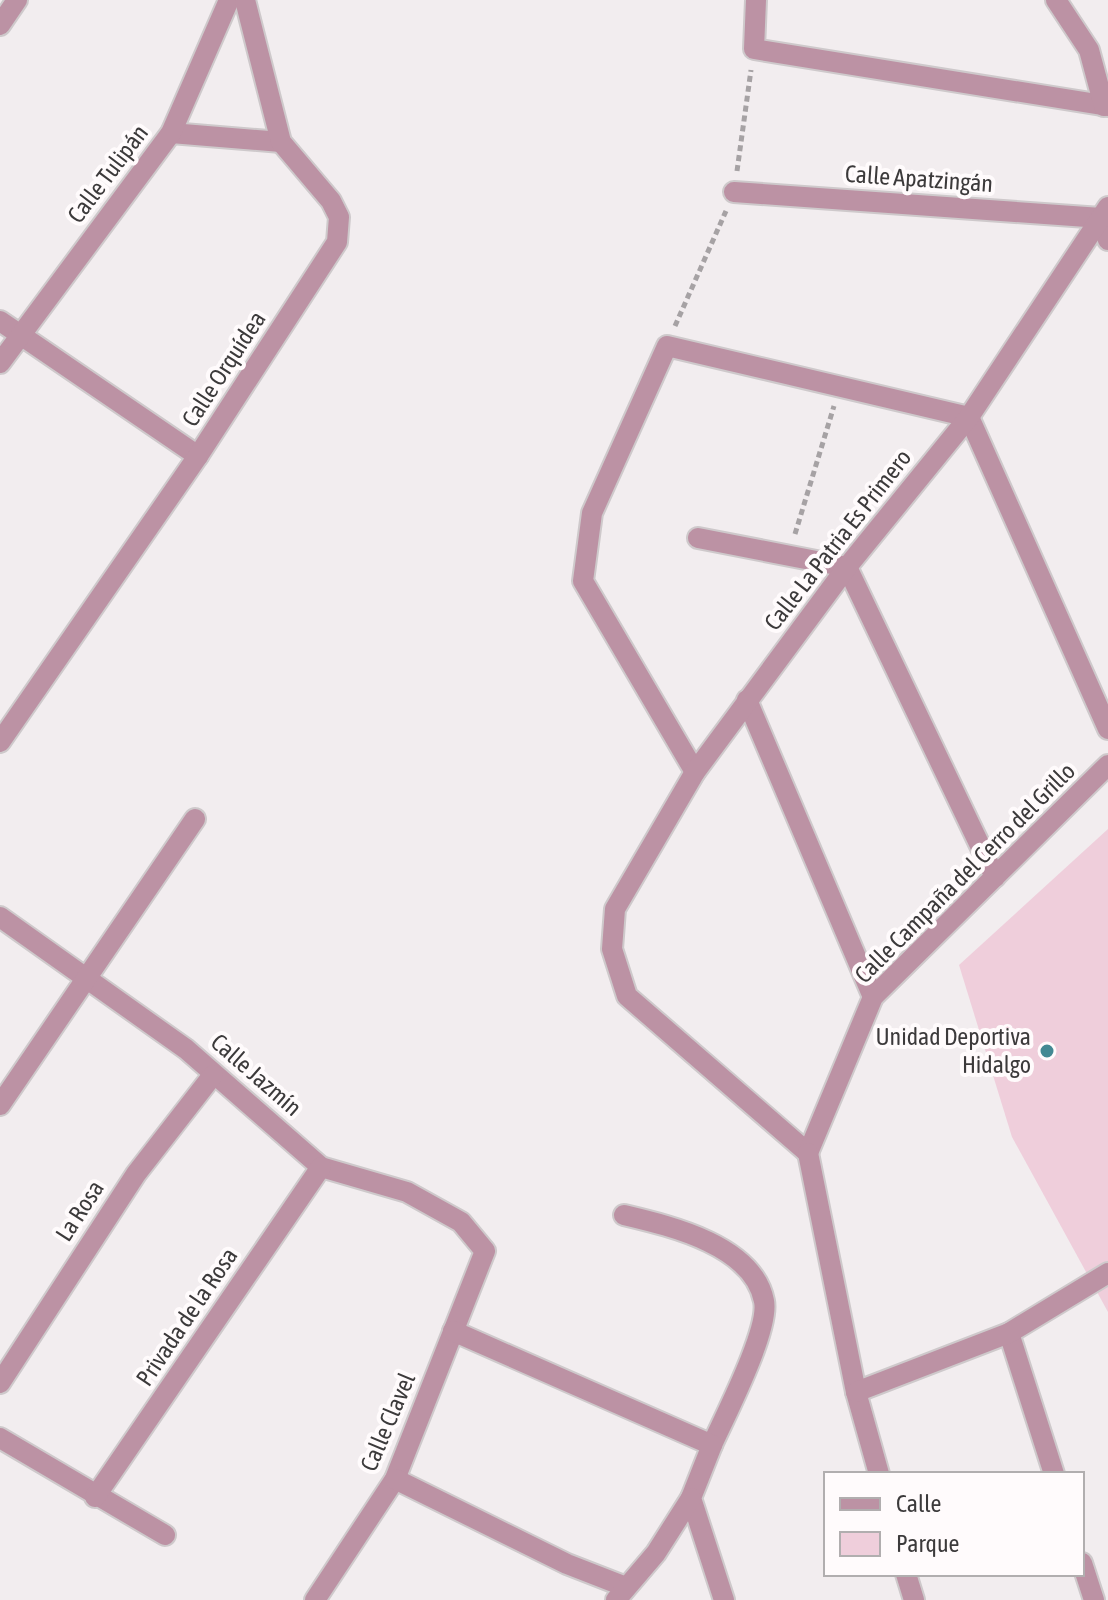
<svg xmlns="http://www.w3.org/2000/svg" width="1108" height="1600" viewBox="0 0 1108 1600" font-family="'Asap Condensed',sans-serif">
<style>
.green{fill:#efcedb}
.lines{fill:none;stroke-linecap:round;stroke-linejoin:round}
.minor-casing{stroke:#cec9cb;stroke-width:24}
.path{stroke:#a6a2a4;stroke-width:5;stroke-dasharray:6 4;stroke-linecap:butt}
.minor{stroke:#bc92a4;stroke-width:20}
.poi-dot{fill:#438993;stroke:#fffbfc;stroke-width:3}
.labels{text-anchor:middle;stroke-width:8;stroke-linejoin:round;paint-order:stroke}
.street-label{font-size:24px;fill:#3c3a3b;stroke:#fffbfc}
.poi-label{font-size:24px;fill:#3c3a3b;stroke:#fffbfc;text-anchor:end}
</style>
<rect width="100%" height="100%" fill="#f2edef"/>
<path class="green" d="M 1108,829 L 1108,1312 L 1012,1137 L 959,965 Z"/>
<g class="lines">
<defs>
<g id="minor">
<path d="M 756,0 L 754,49 L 1108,106"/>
<path d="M 1056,0 L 1089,50 L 1104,106"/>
<path d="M 0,25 L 17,0"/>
<path d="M 171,133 L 281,142"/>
<path d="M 734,192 L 1101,218 L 1108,240"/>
<path d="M 0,321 L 198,456"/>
<path d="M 0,363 L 171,133 L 229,0"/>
<path d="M 698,538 L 847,567 L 995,877"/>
<path d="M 747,700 L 873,997"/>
<path d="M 0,742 L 198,456 L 337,242 L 339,217 L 331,201 L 281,142 L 245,0"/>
<path d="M 695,772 L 583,581 L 592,513 L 667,346 L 969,417 L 1108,729"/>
<path d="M 0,917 L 186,1049 L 321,1167 L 407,1192 L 461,1222 L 485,1251 L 395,1479 L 315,1600"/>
<path d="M 0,1105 L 195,819"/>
<path d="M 808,1153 L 627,996 L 612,949 L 615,909 L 695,772 L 847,567 L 969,417 L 1108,207"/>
<path d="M 808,1153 L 873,997 L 1108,765"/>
<path d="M 808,1153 L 856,1392 L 879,1474"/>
<path d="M 624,1215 C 670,1226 753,1245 764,1301 C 770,1329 725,1416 712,1445"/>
<path d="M 453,1331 L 712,1445 L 691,1498 L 724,1600"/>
<path d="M 1009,1333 L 1054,1474"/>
<path d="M 0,1383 L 136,1174 L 213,1075"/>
<path d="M 856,1392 L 1009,1333 L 1108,1273"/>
<path d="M 0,1438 L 165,1535"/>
<path d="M 395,1479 L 567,1564 L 626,1587"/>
<path d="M 95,1497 L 321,1167"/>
<path d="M 1082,1563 L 1094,1600"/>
<path d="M 906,1574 L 914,1600"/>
<path d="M 616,1600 L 656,1553 L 691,1498"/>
</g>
</defs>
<use href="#minor" class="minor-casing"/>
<g class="path">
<path d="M 737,171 L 751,70"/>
<path d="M 675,326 L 726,211"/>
<path d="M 795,534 L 834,406"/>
</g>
<use href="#minor" class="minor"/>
</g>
<circle class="poi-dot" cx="1047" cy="1051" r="8"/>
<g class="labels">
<g class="street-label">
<text transform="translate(108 174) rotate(-53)" y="8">Calle Tulipán</text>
<text transform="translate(919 179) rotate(4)" y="8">Calle Apatzingán</text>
<text transform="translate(224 369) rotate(-57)" y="8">Calle Orquídea</text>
<text transform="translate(838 540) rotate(-52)" y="8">Calle La Patria Es Primero</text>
<text transform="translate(965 873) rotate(-45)" y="8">Calle Campaña del Cerro del Grillo</text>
<text transform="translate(256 1075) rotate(41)" y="8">Calle Jazmín</text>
<text transform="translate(80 1211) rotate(-57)" y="8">La Rosa</text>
<text transform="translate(187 1317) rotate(-56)" y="8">Privada de la Rosa</text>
<text transform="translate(388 1422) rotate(-67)" y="8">Calle Clavel</text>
</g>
<g class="poi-label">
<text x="1031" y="1045">Unidad Deportiva<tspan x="1031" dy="28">Hidalgo</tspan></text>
</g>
</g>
<rect x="824" y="1472" width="260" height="104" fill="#fffbfc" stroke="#b1aeaf" stroke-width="2"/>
<rect x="840" y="1498" width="40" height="12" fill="#bc92a4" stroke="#b1aeaf" stroke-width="2"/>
<text x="896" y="1512" font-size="24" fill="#3c3a3b">Calle</text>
<rect x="840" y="1532" width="40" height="24" fill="#efcedb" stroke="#b1aeaf" stroke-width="2"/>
<text x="896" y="1552" font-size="24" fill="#3c3a3b">Parque</text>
</svg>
